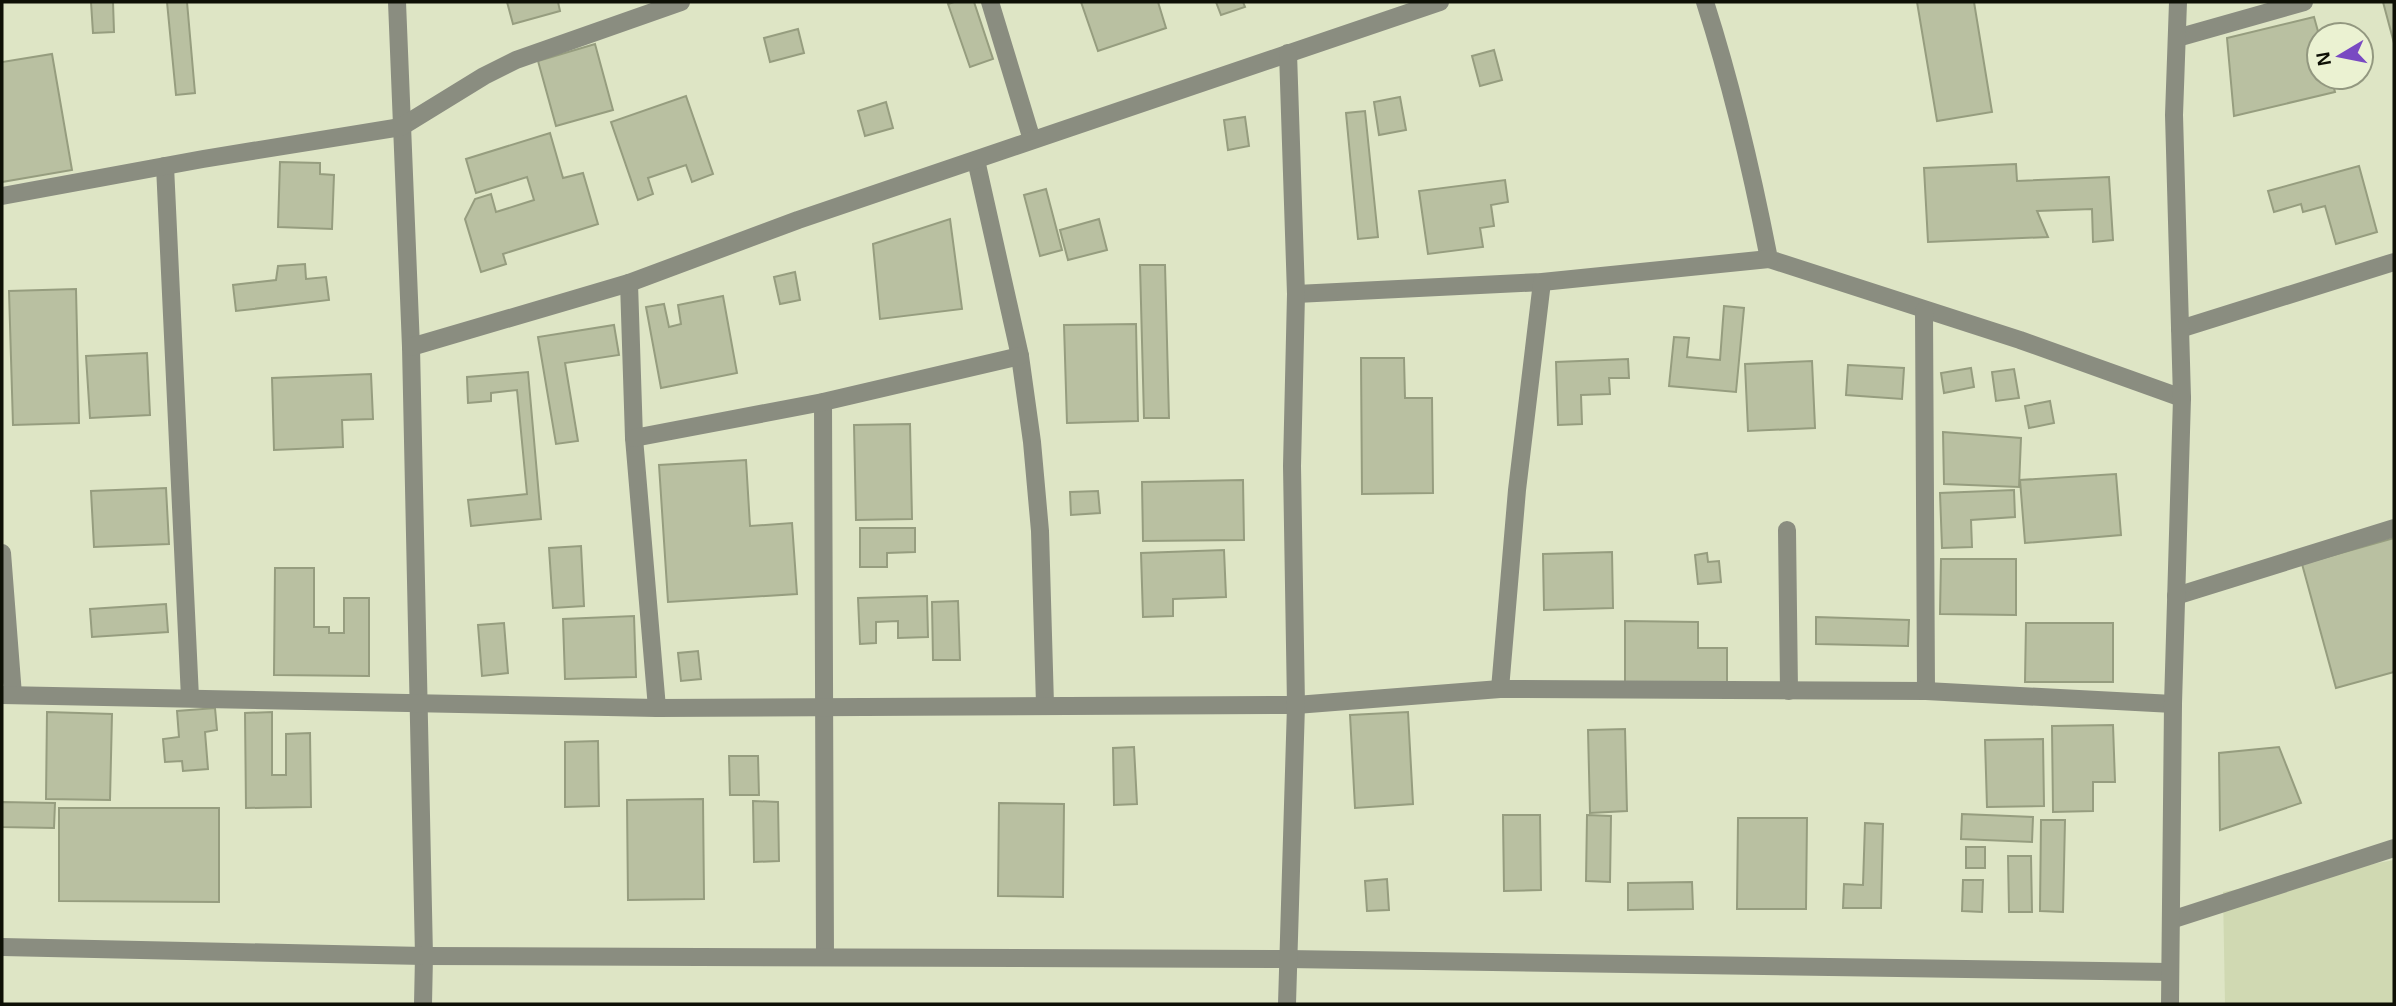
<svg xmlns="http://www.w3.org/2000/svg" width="2396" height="1006" viewBox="0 0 2396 1006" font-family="Arial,sans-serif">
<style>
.built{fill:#d0d9b2}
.building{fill:#b9c0a1;stroke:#969d7f;stroke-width:2}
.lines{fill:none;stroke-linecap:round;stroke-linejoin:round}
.minor{stroke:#8a8d80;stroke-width:18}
</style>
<rect width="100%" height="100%" fill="#dee5c5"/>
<path class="built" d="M 2394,860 L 2394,1004 L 2225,1004 L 2223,892 Z"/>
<g class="building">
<path d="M 91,2 L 117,2 L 113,2 L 114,32 L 93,33 Z"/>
<path d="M 167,2 L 187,2 L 195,93 L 176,95 Z"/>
<path d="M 507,2 L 558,2 L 560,11 L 513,24 Z"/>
<path d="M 954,2 L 974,2 L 993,59 L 970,67 L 948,4 Z"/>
<path d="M 1081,2 L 1158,2 L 1166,28 L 1098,51 Z"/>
<path d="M 1216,2 L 1243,2 L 1245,7 L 1221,15 Z"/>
<path d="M 1917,2 L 1974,2 L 1992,112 L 1937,121 Z"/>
<path d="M 2383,2 L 2394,2 L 2394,43 Z"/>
<path d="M 2314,17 L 2319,35 L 2319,77 L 2331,77 L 2335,92 L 2234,116 L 2227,38 Z"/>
<path d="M 798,29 L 804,53 L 770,62 L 764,38 Z"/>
<path d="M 595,44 L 613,110 L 556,126 L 538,61 Z"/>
<path d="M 1494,50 L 1502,80 L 1480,86 L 1472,56 Z"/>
<path d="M 52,54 L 72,170 L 2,182 L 2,62 Z"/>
<path d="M 686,96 L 713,174 L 692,182 L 686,165 L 648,178 L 653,194 L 638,200 L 611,122 Z"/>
<path d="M 1400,97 L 1406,130 L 1379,135 L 1374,102 Z"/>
<path d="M 886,102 L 893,128 L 865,136 L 858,111 Z"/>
<path d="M 1365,111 L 1378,237 L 1358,239 L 1346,113 Z"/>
<path d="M 1245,117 L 1249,146 L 1228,150 L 1224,120 Z"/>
<path d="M 550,133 L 563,178 L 583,173 L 598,224 L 503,254 L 506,264 L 481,272 L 465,219 L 475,199 L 491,194 L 496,212 L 534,200 L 527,177 L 476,193 L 466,159 Z"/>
<path d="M 280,162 L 320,163 L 320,174 L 334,175 L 332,229 L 278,227 Z"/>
<path d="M 2016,164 L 2017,181 L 2109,177 L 2113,240 L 2093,242 L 2092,209 L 2037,211 L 2048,237 L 1928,242 L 1924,168 Z"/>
<path d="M 2359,166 L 2377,232 L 2336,244 L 2325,206 L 2303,212 L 2301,204 L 2274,212 L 2268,191 Z"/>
<path d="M 1505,180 L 1508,202 L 1491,205 L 1494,226 L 1480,228 L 1483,247 L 1428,254 L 1419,191 Z"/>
<path d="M 1046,189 L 1062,250 L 1040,256 L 1024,195 Z"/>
<path d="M 950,219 L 962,309 L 880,319 L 873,244 Z"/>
<path d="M 1099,219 L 1107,250 L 1068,260 L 1060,230 Z"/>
<path d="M 305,264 L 306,279 L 326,277 L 329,300 L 236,311 L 233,285 L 276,280 L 278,266 Z"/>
<path d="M 1140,265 L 1165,265 L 1169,418 L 1144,418 Z"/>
<path d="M 795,272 L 800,300 L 780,304 L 774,277 Z"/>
<path d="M 76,289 L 79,423 L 13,425 L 9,291 Z"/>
<path d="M 723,296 L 737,373 L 661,388 L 646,307 L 664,304 L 669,327 L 681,324 L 678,305 Z"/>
<path d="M 1724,306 L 1744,308 L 1736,392 L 1669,386 L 1674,337 L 1689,338 L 1687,357 L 1720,360 Z"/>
<path d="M 1136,324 L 1138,421 L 1067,423 L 1064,325 Z"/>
<path d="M 614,325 L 619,355 L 565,363 L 578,441 L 556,444 L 538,337 Z"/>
<path d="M 147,353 L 150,415 L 90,418 L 86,356 Z"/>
<path d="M 1361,358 L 1404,358 L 1405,398 L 1432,398 L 1433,493 L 1362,494 Z"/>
<path d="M 1628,359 L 1629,378 L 1609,378 L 1610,394 L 1581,395 L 1582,424 L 1558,425 L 1556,362 Z"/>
<path d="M 1812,361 L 1815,428 L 1748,431 L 1745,364 Z"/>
<path d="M 1848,365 L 1904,368 L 1902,399 L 1846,395 Z"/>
<path d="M 1971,368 L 1974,387 L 1944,393 L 1941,373 Z"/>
<path d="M 2014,369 L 2019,398 L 1996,401 L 1992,372 Z"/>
<path d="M 528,372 L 541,519 L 471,526 L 468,500 L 527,494 L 517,390 L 491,393 L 491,401 L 468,403 L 467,377 Z"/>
<path d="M 371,374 L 373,419 L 342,420 L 343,447 L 274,450 L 272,378 Z"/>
<path d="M 2050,401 L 2054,423 L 2029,428 L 2025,406 Z"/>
<path d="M 910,424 L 912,519 L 856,520 L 854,425 Z"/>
<path d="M 1943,432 L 2021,438 L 2019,487 L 1944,484 Z"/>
<path d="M 746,460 L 750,526 L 792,523 L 797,594 L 668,602 L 659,465 Z"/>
<path d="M 2116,474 L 2121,535 L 2025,543 L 2020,480 Z"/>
<path d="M 1243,480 L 1244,540 L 1143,541 L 1142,482 Z"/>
<path d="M 166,488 L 169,544 L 94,547 L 91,491 Z"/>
<path d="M 2014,490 L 2015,517 L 1971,520 L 1972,547 L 1942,548 L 1940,493 Z"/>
<path d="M 1098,491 L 1100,513 L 1071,515 L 1070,492 Z"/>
<path d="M 860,528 L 915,528 L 915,552 L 887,553 L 887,567 L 860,567 Z"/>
<path d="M 2394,538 L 2394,672 L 2336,688 L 2302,564 Z"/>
<path d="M 581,546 L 584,606 L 553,608 L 549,548 Z"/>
<path d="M 1224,550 L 1226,597 L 1173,599 L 1173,616 L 1143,617 L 1141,553 Z"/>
<path d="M 1612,552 L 1613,608 L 1544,610 L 1543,554 Z"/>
<path d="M 1707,553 L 1708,562 L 1719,561 L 1721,582 L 1698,584 L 1695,555 Z"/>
<path d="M 1941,559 L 2016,559 L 2016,615 L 1940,614 Z"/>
<path d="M 275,568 L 314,568 L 314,627 L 329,627 L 329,633 L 344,633 L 344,598 L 369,598 L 369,676 L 274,675 Z"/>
<path d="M 927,596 L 928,637 L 898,638 L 898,621 L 876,622 L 876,643 L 860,644 L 858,598 Z"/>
<path d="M 958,601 L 960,660 L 933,660 L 932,602 Z"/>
<path d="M 166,604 L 168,632 L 92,637 L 90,609 Z"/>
<path d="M 634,616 L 636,677 L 565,679 L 563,619 Z"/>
<path d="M 1816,617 L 1909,620 L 1908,646 L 1816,644 Z"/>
<path d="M 1625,621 L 1698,622 L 1698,648 L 1727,648 L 1727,685 L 1625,684 Z"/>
<path d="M 504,623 L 508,673 L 482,676 L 478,625 Z"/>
<path d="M 2026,623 L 2113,623 L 2113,682 L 2025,682 Z"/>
<path d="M 698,651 L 701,679 L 681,681 L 678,653 Z"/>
<path d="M 215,708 L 217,730 L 205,732 L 208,769 L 183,771 L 182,761 L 165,762 L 163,739 L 179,737 L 177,711 Z"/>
<path d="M 47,712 L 112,714 L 110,800 L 46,799 Z"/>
<path d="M 272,712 L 272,775 L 286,775 L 286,734 L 310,733 L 311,807 L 246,808 L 245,713 Z"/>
<path d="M 1408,712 L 1413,804 L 1355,808 L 1350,715 Z"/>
<path d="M 2113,725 L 2115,782 L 2093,782 L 2093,811 L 2053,812 L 2052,726 Z"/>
<path d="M 1625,729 L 1627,811 L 1590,813 L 1588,730 Z"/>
<path d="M 2043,739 L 2044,806 L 1987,807 L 1985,740 Z"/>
<path d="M 598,741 L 599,806 L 565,807 L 565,742 Z"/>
<path d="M 1134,747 L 1137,804 L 1114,805 L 1113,748 Z"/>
<path d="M 2279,747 L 2301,803 L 2220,830 L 2219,753 Z"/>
<path d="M 729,756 L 758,756 L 759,795 L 730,795 Z"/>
<path d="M 703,799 L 704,899 L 628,900 L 627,800 Z"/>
<path d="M 753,801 L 778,802 L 779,861 L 754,862 Z"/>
<path d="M 2,802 L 55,803 L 54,828 L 2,827 Z"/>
<path d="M 999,803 L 1064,804 L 1063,897 L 998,896 Z"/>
<path d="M 59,808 L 219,808 L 219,902 L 59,901 Z"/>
<path d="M 1962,814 L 2033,817 L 2032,842 L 1961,839 Z"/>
<path d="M 1503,815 L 1540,815 L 1541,890 L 1504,891 Z"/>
<path d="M 1587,815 L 1611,816 L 1610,882 L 1586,881 Z"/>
<path d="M 1738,818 L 1807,818 L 1806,909 L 1737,909 Z"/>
<path d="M 2041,820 L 2065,820 L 2063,912 L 2040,911 Z"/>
<path d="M 1865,823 L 1883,824 L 1881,908 L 1843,908 L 1844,884 L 1863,885 Z"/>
<rect x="1966" y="847" width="19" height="21"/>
<path d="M 2008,856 L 2031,856 L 2032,912 L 2009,912 Z"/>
<path d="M 1387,879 L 1389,910 L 1367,911 L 1365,881 Z"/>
<path d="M 1963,880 L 1983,880 L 1982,912 L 1962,911 Z"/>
<path d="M 1692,882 L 1693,909 L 1628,910 L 1628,883 Z"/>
</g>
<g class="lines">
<g class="minor">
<path d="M 397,2 L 411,347 L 424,956 L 423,1004"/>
<path d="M 990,2 L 1032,140"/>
<path d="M 1705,2 C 1732,86 1752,172 1769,259 L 2020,340 L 2182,398"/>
<path d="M 2177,38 L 2304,2"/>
<path d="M 976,160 L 1020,356 L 1032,442 L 1040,531 L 1045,705"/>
<path d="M 165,166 L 190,698"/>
<path d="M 2,196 L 203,159 L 401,127 L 484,76 L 516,60 L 681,2"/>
<path d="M 629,283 L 634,438 L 657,708"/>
<path d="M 1296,294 L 1542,282 L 1769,259"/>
<path d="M 1924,311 L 1926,691"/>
<path d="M 2180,329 L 2394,262"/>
<path d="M 411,347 L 629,283 L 798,220 L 1440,2"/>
<path d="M 823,402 L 825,957"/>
<path d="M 634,438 L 823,402 L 1020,356"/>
<path d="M 1787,530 L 1789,691"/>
<path d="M 2,553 L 13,695"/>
<path d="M 2176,596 L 2394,528"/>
<path d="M 1500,689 L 1517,490 L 1542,282"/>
<path d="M 2,695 L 657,708 L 1296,705 L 1500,689 L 1926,691 L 2173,704"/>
<path d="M 2171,920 L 2394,848"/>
<path d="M 2,947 L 424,956 L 1287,959 L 2170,972"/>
<path d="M 1287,1004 L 1296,705 L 1292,466 L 1296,294 L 1288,53"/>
<path d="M 2170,1004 L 2173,704 L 2182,398 L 2174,115 L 2178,2"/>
</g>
</g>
<rect width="2396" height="1006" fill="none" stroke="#0e1006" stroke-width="7"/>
<g transform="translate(2340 56) rotate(260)"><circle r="33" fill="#ebf2d2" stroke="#939880" stroke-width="2"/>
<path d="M0-5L12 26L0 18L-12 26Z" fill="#794ac2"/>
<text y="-10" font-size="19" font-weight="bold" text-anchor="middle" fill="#0e1006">N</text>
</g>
</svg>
